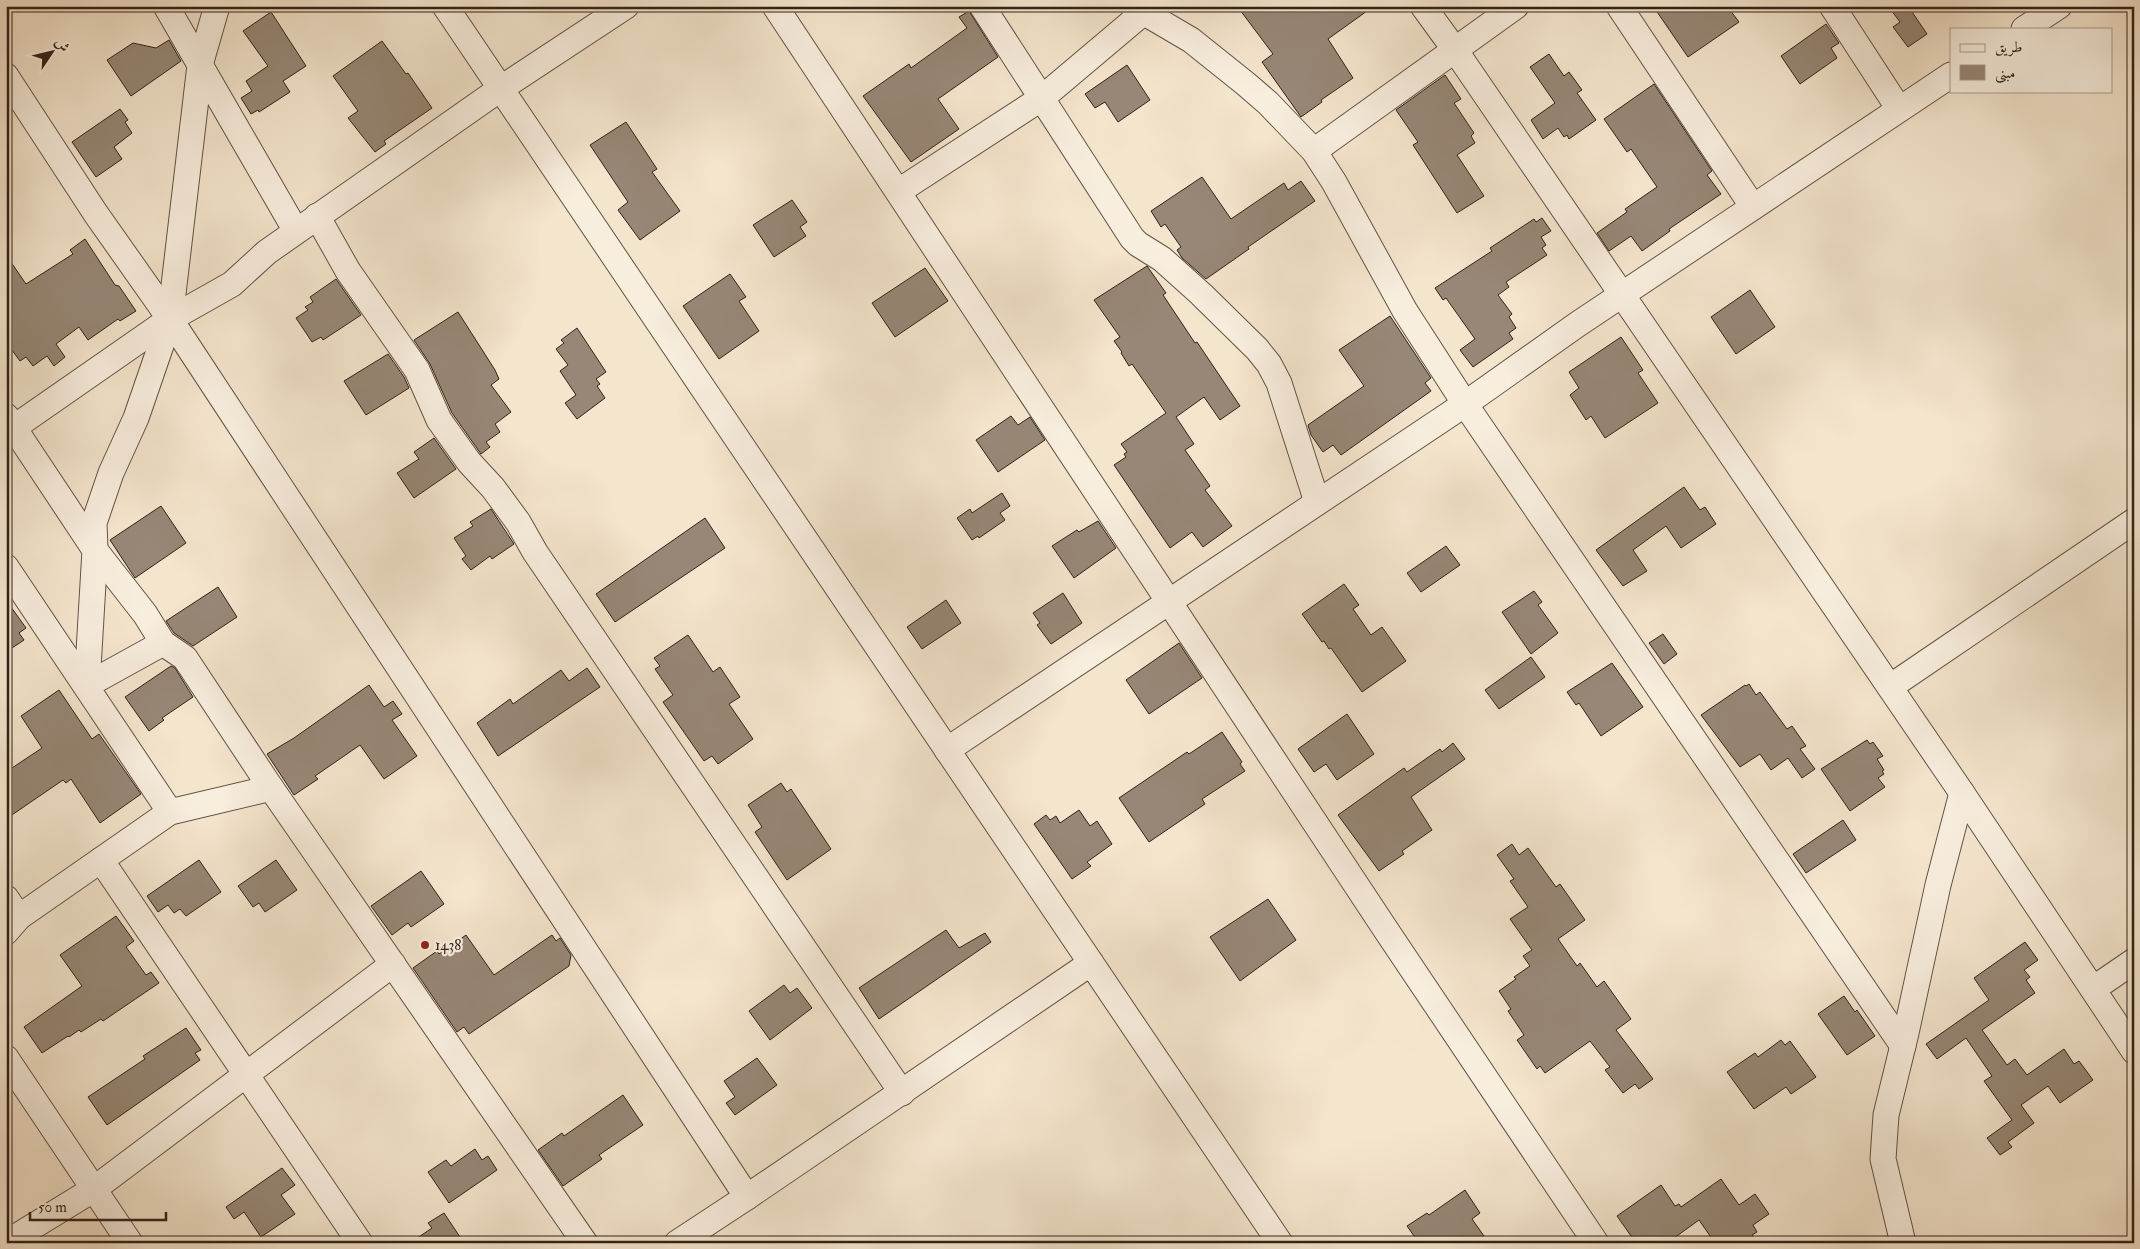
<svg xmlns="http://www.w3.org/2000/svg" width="2140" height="1249" viewBox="0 0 2140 1249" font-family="'IM FELL Double Pica',Amiri,serif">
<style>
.building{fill:#978776;stroke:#322217}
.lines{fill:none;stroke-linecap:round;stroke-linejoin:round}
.minor-casing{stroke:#625344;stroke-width:27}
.minor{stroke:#f8eede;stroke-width:25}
.poi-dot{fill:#8f2418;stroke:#f8eede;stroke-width:2}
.labels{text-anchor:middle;stroke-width:4.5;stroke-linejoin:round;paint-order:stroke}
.poi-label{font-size:15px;fill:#322217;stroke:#f8eede;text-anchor:start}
</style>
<rect width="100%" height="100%" fill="#f4e5cd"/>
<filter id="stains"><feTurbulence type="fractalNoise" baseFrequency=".004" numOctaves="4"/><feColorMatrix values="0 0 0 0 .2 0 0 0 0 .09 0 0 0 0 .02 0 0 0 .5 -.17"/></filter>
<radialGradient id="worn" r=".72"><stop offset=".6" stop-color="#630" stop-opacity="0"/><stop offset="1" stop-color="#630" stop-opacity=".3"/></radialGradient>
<g class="building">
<path d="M 1237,6 L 1374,6 L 1328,39 L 1353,78 L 1321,100 L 1322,102 L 1301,117 L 1262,62 L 1273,54 Z"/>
<path d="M 1653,6 L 1727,6 L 1739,22 L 1688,57 Z"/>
<path d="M 1888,6 L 1908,6 L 1927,34 L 1908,47 L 1893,27 L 1900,22 Z"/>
<path d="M 969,11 L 998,57 L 938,99 L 959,129 L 911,162 L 863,96 L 909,64 L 911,68 L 967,28 L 959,17 Z"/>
<path d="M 271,12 L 306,66 L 283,81 L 290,92 L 259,112 L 258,110 L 251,114 L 241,98 L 252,91 L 246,81 L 268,66 L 243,31 Z"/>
<path d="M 1826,24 L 1839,43 L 1831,48 L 1837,58 L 1800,84 L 1781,56 Z"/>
<path d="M 169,40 L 181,61 L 131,96 L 107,60 L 133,43 L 156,48 Z"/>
<path d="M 382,41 L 406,74 L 408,73 L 432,108 L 384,141 L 386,144 L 375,152 L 348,118 L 358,111 L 333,76 Z"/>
<path d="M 1549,54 L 1564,76 L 1569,72 L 1582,90 L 1577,93 L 1596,120 L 1569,139 L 1567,135 L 1564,137 L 1558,128 L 1543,139 L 1531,120 L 1555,103 L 1530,67 Z"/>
<path d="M 1127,65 L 1150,100 L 1118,122 L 1105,102 L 1095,108 L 1085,94 Z"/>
<path d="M 1445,75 L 1461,99 L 1454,103 L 1474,133 L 1471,136 L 1475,143 L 1457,155 L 1484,196 L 1457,213 L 1413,145 L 1418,142 L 1396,110 Z"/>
<path d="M 1654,84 L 1712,171 L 1707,175 L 1721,194 L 1669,229 L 1670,231 L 1642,251 L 1631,236 L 1609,251 L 1597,233 L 1627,212 L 1625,209 L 1657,187 L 1631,149 L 1627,152 L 1604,119 Z"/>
<path d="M 120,109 L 128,120 L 125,122 L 132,133 L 114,147 L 122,159 L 96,177 L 72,142 Z"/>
<path d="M 626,122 L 657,169 L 652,172 L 680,211 L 640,240 L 618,210 L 628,202 L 590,145 Z"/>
<path d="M 1202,177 L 1231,219 L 1284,183 L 1288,190 L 1301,181 L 1315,201 L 1248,247 L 1249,249 L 1206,279 L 1182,258 L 1177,250 L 1181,247 L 1165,224 L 1161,227 L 1151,211 Z"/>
<path d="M 792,200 L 807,222 L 800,227 L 806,236 L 774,257 L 753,225 Z"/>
<path d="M 1542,218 L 1551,231 L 1541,237 L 1546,245 L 1542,248 L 1547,255 L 1506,282 L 1509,287 L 1498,295 L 1512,314 L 1509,317 L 1516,328 L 1509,333 L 1513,339 L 1473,367 L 1460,350 L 1475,339 L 1446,298 L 1443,300 L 1435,288 L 1492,251 L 1490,248 L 1534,219 L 1536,222 Z"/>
<path d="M 85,239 L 115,285 L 119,286 L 136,311 L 120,321 L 118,319 L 88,340 L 79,327 L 56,344 L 65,357 L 54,366 L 47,356 L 33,366 L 26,357 L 20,361 L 6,342 L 6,255 L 26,284 L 73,254 L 70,250 Z"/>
<path d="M 1147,266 L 1166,293 L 1163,295 L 1195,343 L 1197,342 L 1240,406 L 1220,420 L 1204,397 L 1176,417 L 1194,444 L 1185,450 L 1210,486 L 1205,490 L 1232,526 L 1203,547 L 1192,532 L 1170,548 L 1114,465 L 1126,457 L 1124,454 L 1127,452 L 1121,444 L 1166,413 L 1132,364 L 1129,366 L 1121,353 L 1122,352 L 1114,341 L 1120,337 L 1094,300 Z"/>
<path d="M 925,268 L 948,301 L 895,337 L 872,303 Z"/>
<path d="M 730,274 L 746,297 L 739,301 L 759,331 L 719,359 L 683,306 Z"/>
<path d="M 336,279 L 361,315 L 323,340 L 321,337 L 312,342 L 296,318 L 308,310 L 305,307 L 313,302 L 310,297 Z"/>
<path d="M 1750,290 L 1775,327 L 1736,354 L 1711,317 Z"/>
<path d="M 458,312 L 495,370 L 499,379 L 491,385 L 511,412 L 495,424 L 500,432 L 486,442 L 490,447 L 481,454 L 452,413 L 430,364 L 414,340 Z"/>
<path d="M 1390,316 L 1431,378 L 1425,383 L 1431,391 L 1341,455 L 1333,445 L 1323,452 L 1311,435 L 1308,425 L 1364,386 L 1339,350 Z"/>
<path d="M 577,328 L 606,372 L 596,379 L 600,384 L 597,386 L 605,398 L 577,419 L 565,403 L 576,395 L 560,371 L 568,365 L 556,349 L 564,343 L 561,340 Z"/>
<path d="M 1621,337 L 1643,370 L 1638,373 L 1658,403 L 1605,438 L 1591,416 L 1586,420 L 1570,395 L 1579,388 L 1569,372 Z"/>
<path d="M 388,354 L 404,377 L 409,388 L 366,415 L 344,381 Z"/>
<path d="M 1011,416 L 1018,425 L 1030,417 L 1045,440 L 998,472 L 976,440 Z"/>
<path d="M 434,438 L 456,469 L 414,498 L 397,473 L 419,459 L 414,452 Z"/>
<path d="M 1684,487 L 1700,510 L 1705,507 L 1716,524 L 1681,548 L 1666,526 L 1633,550 L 1647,571 L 1623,586 L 1596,550 Z"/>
<path d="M 1002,493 L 1010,506 L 1000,513 L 1005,520 L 979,538 L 978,536 L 972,540 L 957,518 L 970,509 L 972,513 Z"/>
<path d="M 161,506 L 186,543 L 135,578 L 110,540 Z"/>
<path d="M 491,509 L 514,544 L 492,559 L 490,556 L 471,570 L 462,559 L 466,556 L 454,538 L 473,526 L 470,522 Z"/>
<path d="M 705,518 L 725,548 L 615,622 L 596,594 Z"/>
<path d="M 1098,521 L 1116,548 L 1074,578 L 1052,546 L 1077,530 L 1079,532 Z"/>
<path d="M 1446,546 L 1460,565 L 1421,592 L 1407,573 Z"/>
<path d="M 1344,584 L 1359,605 L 1353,609 L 1371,635 L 1382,627 L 1406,661 L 1362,692 L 1331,648 L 1329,649 L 1324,641 L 1322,642 L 1302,614 Z"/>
<path d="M 218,587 L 237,617 L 193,646 L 174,633 L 166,621 Z"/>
<path d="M 1534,591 L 1542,602 L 1538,605 L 1558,633 L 1531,654 L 1502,612 Z"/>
<path d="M 1063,593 L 1082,623 L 1051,644 L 1037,625 L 1040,623 L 1033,613 Z"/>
<path d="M 6,600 L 26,628 L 19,633 L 24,640 L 6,652 Z"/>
<path d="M 946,600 L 961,623 L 922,649 L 907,627 Z"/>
<path d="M 1663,634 L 1677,654 L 1664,664 L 1649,643 Z"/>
<path d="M 688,635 L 713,672 L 720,667 L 740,697 L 729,704 L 753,739 L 718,764 L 712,756 L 704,761 L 663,702 L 673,695 L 655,669 L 660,666 L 654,658 Z"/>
<path d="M 1179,643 L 1202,678 L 1149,714 L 1126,680 Z"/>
<path d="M 1531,657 L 1545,677 L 1499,709 L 1485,690 Z"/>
<path d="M 1612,663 L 1643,707 L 1601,736 L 1579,703 L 1576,705 L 1567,692 Z"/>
<path d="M 171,666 L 175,668 L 193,697 L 162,718 L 164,720 L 149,731 L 125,697 Z"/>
<path d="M 587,668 L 600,687 L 498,756 L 477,723 L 510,699 L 513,704 L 561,670 L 569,681 Z"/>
<path d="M 1749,684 L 1756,695 L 1760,692 L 1787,729 L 1792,726 L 1806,746 L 1800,749 L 1815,769 L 1802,778 L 1788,758 L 1771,770 L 1760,754 L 1740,767 L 1701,715 L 1745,685 L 1746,686 Z"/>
<path d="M 369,685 L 384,707 L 393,701 L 402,714 L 392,720 L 417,756 L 384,779 L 360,745 L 315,776 L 318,779 L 294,795 L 267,754 L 294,738 Z"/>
<path d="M 59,690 L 92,739 L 99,734 L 141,794 L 100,823 L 71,779 L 66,783 L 63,780 L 6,819 L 6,772 L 42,748 L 21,716 Z"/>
<path d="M 1347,714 L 1374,754 L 1337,780 L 1326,764 L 1314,772 L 1298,749 Z"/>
<path d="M 1222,732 L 1242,762 L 1240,764 L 1245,771 L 1202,799 L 1205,804 L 1149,842 L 1119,798 L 1187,752 L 1189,754 Z"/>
<path d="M 1867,740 L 1870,744 L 1873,742 L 1883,756 L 1877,759 L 1884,770 L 1882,771 L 1884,774 L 1878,778 L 1885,787 L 1850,811 L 1821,769 Z"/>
<path d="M 1453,743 L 1465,759 L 1411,797 L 1432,830 L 1402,851 L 1404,854 L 1379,871 L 1338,815 L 1404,768 L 1407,772 L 1440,749 L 1442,752 Z"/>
<path d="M 781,783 L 787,792 L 791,789 L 831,849 L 787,880 L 755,832 L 762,827 L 748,805 Z"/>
<path d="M 1079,810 L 1090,826 L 1097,821 L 1112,844 L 1087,862 L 1091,866 L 1072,879 L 1034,824 L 1046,815 L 1050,820 L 1056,816 L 1060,823 Z"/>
<path d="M 1843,820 L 1856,840 L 1806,873 L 1793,854 Z"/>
<path d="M 1512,844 L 1519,855 L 1528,848 L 1556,887 L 1560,884 L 1585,920 L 1558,939 L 1577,966 L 1580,963 L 1597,987 L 1604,981 L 1631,1019 L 1616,1030 L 1653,1079 L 1639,1089 L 1635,1084 L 1623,1093 L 1605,1070 L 1610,1067 L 1590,1041 L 1545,1073 L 1540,1066 L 1537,1069 L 1517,1040 L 1524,1035 L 1508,1011 L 1511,1009 L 1499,991 L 1516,979 L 1514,977 L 1530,966 L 1523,956 L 1532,950 L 1510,919 L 1528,907 L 1510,881 L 1514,879 L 1497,855 Z"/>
<path d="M 199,860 L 221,892 L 186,916 L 180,909 L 174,913 L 168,905 L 158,912 L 147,896 Z"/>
<path d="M 276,860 L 297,890 L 265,912 L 259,903 L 253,907 L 238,886 Z"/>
<path d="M 421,871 L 444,904 L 411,927 L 408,923 L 392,935 L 371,906 Z"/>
<path d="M 1268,899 L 1296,940 L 1240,981 L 1210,937 Z"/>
<path d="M 116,916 L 134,941 L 126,947 L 146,975 L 151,972 L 159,983 L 103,1021 L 101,1019 L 81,1032 L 79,1030 L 69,1037 L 68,1036 L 42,1053 L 24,1027 L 82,986 L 60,955 Z"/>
<path d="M 946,930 L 959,948 L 985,933 L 991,942 L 879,1019 L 859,988 Z"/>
<path d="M 466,935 L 494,975 L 552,935 L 556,941 L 560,938 L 571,955 L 569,966 L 469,1034 L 464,1027 L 457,1032 L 413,968 L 437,951 L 439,954 Z"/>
<path d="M 2025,942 L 2038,960 L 2024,970 L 2030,977 L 2026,980 L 2035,993 L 1982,1030 L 2007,1065 L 2015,1059 L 2027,1075 L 2064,1049 L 2074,1064 L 2079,1061 L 2093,1080 L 2060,1103 L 2048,1086 L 2021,1105 L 2034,1123 L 2008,1142 L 2012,1147 L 2000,1155 L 1987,1138 L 2012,1120 L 1984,1081 L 1992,1076 L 1966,1038 L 1937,1059 L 1926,1044 L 1989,1000 L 1974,978 Z"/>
<path d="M 784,985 L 790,993 L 797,988 L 812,1008 L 770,1040 L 749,1011 Z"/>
<path d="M 1844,996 L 1855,1012 L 1857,1010 L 1875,1036 L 1847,1055 L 1818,1014 Z"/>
<path d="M 186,1028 L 201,1050 L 195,1053 L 200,1060 L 107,1125 L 88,1097 L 145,1059 L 143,1056 Z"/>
<path d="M 1781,1040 L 1785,1045 L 1790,1041 L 1816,1077 L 1791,1094 L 1786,1087 L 1754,1109 L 1727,1072 L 1755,1053 L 1758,1057 Z"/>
<path d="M 757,1058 L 777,1085 L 735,1115 L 726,1103 L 735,1097 L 724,1081 Z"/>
<path d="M 623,1095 L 643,1125 L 599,1155 L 602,1159 L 563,1186 L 538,1150 L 562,1133 L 564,1136 Z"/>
<path d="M 475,1149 L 482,1160 L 488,1156 L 497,1170 L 449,1203 L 428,1172 L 446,1160 L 451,1166 Z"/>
<path d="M 282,1168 L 295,1185 L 281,1195 L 295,1214 L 261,1237 L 244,1212 L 234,1219 L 226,1207 Z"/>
<path d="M 1721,1179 L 1739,1205 L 1755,1194 L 1769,1214 L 1753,1225 L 1757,1232 L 1752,1235 L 1757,1243 L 1715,1243 L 1699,1220 L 1667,1243 L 1636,1243 L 1617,1216 L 1661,1185 L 1675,1206 L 1679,1204 L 1681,1207 Z"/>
<path d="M 1465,1190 L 1480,1213 L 1472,1219 L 1484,1236 L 1474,1243 L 1419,1243 L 1407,1226 L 1427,1213 L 1429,1215 Z"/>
<path d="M 444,1213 L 464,1243 L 410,1243 L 432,1228 L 428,1223 Z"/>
</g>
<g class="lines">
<defs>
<g id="minor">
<path d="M 166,6 L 296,231"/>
<path d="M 445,6 L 1280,1243"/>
<path d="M 775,6 L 1388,933 L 1596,1243"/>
<path d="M 982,6 L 1132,238 L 1138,244 L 1162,259 L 1201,294 L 1257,349 L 1269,364 L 1279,383 L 1317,502"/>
<path d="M 1133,6 L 1191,40 L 1246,84 L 1268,103 L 1314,151 L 1334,182 L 1405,311 L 1465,404 L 1903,1046"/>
<path d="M 1423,6 L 1455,50 L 1962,793 L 2134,1051"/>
<path d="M 1619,6 L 1753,207"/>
<path d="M 1832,6 L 1899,109"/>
<path d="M 2024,29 L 2059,6"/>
<path d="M 6,76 L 96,214 L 170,319 L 747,1197"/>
<path d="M 1314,151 L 1516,6"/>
<path d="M 899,191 L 1042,98 L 1151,6"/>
<path d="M 317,216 L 348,271 L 417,370 L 439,420 L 469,462 L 493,488 L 518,522 L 535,552 L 902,1093"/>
<path d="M 6,416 L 95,550 L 145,614 L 163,643 L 185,658 L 271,788 L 585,1243"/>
<path d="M 6,433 L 170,319 L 232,284 L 267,252 L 500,89 L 626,6"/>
<path d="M 6,567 L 170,812"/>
<path d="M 87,685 L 95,550 L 94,523 L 111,473 L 136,418 L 170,319 L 200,65 L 217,6"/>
<path d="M 87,685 L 163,643"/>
<path d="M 1890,687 L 2134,521"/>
<path d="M 947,750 L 1465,404 L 1578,324 L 1951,75"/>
<path d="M 101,860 L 360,1243"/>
<path d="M 6,898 L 19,917"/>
<path d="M 6,932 L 19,917 L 170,812 L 271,788"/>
<path d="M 2093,989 L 2134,961"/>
<path d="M 6,1058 L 130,1243"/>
<path d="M 6,1243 L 94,1189 L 393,964"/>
<path d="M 677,1243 L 747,1197 L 1091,963"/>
<path d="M 1903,1243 L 1883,1159 L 1886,1115 L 1906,1033 L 1938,885 L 1962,793"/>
</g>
</defs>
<use href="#minor" class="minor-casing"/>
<use href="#minor" class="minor"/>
</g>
<circle class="poi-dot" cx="425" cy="945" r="5"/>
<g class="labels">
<g class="poi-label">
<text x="435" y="950">1438</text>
</g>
</g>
<rect width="2140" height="1249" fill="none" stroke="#f4e5cd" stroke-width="25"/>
<rect x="8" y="8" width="2125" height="1234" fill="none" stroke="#322217" stroke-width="2.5"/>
<rect x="12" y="12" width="2115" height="1224" fill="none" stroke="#322217"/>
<rect x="1950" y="28" width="162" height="65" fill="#f8eede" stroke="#a99c8e"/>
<rect x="1960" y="44" width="25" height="8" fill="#f8eede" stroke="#a99c8e"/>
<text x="1995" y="52" font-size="15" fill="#322217">طريق</text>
<rect x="1960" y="65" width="25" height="15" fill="#978776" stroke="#a99c8e"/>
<text x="1995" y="78" font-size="15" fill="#322217">مبنى</text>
<g transform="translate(52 52) rotate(55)" stroke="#f8eede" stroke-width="4" paint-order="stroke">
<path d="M0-4L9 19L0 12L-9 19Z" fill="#322217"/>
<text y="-8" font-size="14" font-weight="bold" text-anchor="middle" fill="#322217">ش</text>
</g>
<path d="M30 1212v8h136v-8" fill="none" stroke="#322217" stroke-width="2.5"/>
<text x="38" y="1212" font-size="15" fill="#322217" stroke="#f8eede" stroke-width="4" paint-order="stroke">50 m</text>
<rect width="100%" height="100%" filter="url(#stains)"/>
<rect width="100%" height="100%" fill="url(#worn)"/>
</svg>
